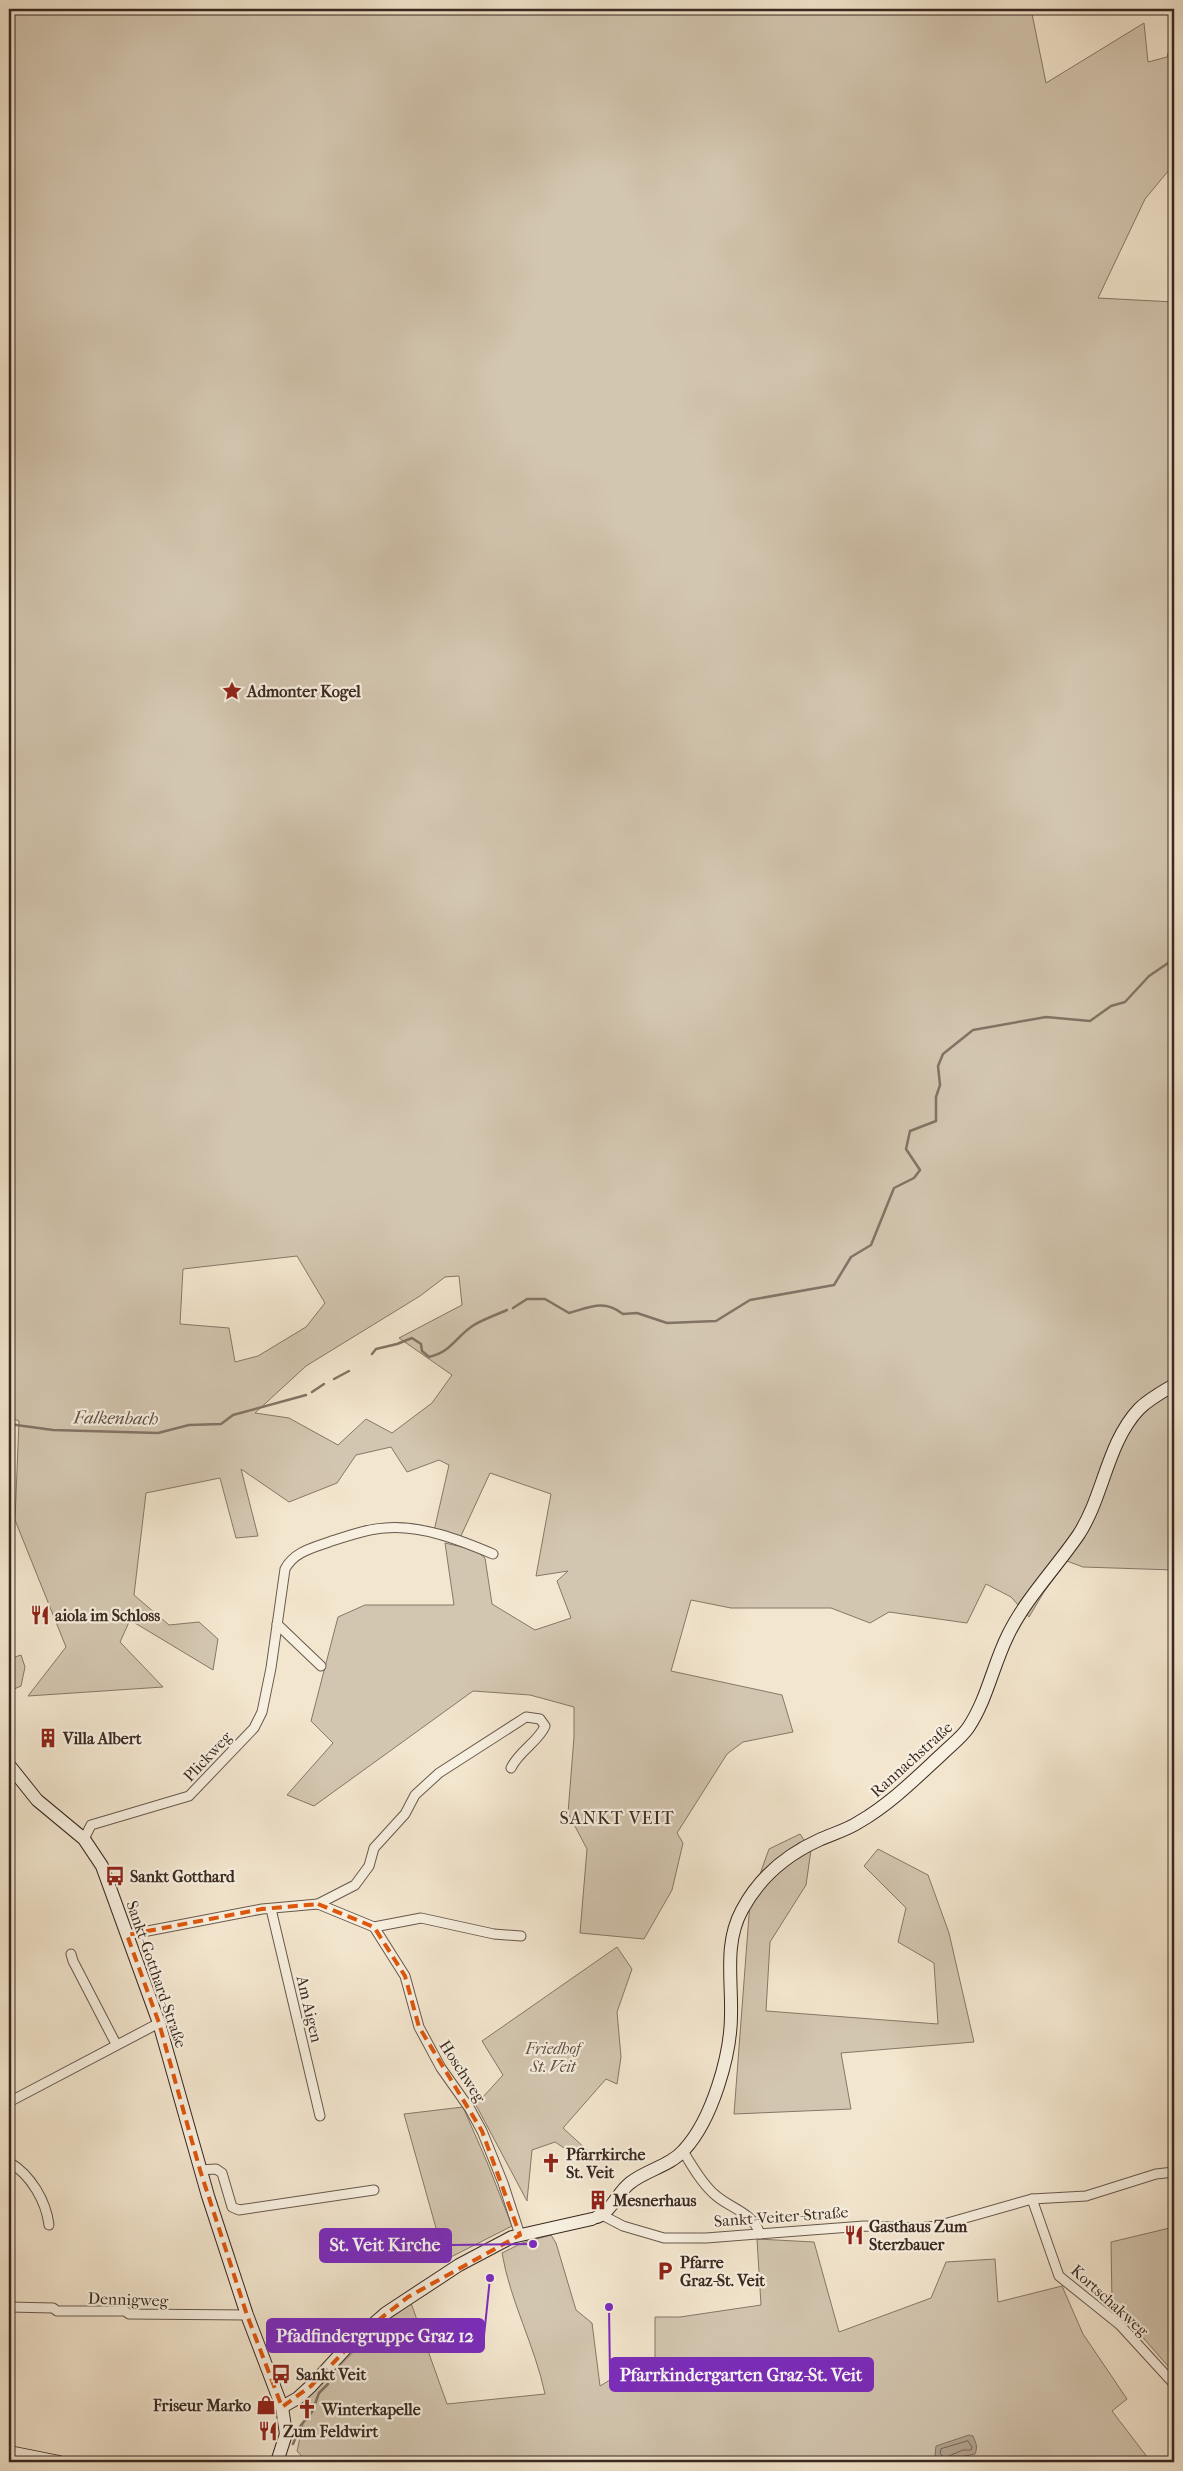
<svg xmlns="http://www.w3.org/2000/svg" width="1183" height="2471" viewBox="0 0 1183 2471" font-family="'IM FELL French Canon',serif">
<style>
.green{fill:#d3c6b0;stroke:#867768;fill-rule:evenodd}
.water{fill:#b4a593;stroke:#837365}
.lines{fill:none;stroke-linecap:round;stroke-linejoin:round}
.shore{stroke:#76665a;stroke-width:1}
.stream{stroke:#837365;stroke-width:2.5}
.street-casing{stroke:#68584c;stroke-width:11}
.secondary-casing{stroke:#392820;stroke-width:14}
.street{stroke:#f7efdf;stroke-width:9}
.secondary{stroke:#f7efdf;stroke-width:12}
.marked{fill:none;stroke:#df570d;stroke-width:4;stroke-dasharray:10 6;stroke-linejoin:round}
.labels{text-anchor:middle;stroke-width:4.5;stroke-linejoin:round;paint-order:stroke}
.poi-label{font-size:16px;font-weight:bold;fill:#392820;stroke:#f7efdf;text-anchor:start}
.street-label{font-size:16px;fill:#392820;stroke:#f7efdf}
.park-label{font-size:16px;font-style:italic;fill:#605044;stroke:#f7efdf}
.water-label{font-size:18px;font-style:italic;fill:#5e4e42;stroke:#f7efdf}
.neighbourhood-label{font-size:18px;letter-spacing:1px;fill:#392820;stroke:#f7efdf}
.leader{fill:none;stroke:#7b2cbf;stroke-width:2}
.callout-dot{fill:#7b2cbf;stroke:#f7efdf;stroke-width:2}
.callout{fill:#7b2cbf;stroke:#7b2cbf;stroke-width:2}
.callout-label{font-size:18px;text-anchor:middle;font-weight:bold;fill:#fff}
</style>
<rect width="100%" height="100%" fill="#f3e6ce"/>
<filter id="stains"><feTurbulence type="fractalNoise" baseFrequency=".004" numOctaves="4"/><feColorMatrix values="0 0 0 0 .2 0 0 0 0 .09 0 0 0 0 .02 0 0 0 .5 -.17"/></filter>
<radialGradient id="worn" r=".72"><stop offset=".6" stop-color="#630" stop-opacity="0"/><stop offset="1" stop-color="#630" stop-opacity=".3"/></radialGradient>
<g class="green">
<path d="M 9,9 L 1031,9 L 1046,83 L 1144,23 L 1148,62 L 1167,57 L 1174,34 L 1174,164 L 1145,199 L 1098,298 L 1174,302 L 1174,1570 L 1083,1567 L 1067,1561 L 1044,1592 L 1029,1617 L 1011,1597 L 986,1584 L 967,1623 L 889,1612 L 870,1623 L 831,1608 L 731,1608 L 691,1600 L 671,1671 L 782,1695 L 793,1732 L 743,1742 L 727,1754 L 677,1833 L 683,1843 L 672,1890 L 644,1939 L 580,1933 L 587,1849 L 568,1813 L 574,1737 L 574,1707 L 530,1695 L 473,1691 L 314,1806 L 287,1795 L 333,1743 L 311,1721 L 338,1617 L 365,1605 L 454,1605 L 445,1543 L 475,1550 L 485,1558 L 492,1604 L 535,1630 L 571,1618 L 557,1581 L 568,1571 L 536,1576 L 551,1494 L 490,1473 L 460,1538 L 434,1531 L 449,1465 L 439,1460 L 407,1472 L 391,1447 L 356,1455 L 337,1483 L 289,1502 L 241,1469 L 258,1536 L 236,1538 L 220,1478 L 146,1493 L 134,1595 L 169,1625 L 199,1622 L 218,1639 L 213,1670 L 130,1620 L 120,1642 L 163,1687 L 28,1696 L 66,1647 L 15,1520 L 19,1421 L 9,1417 ZM 297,1256 L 325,1303 L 306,1327 L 258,1356 L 235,1362 L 229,1328 L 180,1324 L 183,1269 ZM 459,1276 L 462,1305 L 399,1338 L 452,1375 L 432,1403 L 392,1433 L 366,1419 L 338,1445 L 289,1418 L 255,1413 L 306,1366 L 420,1296 L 445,1277 Z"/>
<path d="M 21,1655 L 25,1667 L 21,1686 L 12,1690 L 9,1686 L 9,1659 Z"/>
<path d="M 800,1834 L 811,1850 L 806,1885 L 770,1942 L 766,2011 L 938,2024 L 934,1963 L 898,1942 L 906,1908 L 864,1866 L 878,1849 L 928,1875 L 949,1933 L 974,2042 L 841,2053 L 851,2109 L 734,2114 L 750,1902 L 769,1849 Z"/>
<path d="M 617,1947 L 632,1969 L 617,2012 L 621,2057 L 617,2084 L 606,2079 L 563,2128 L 588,2151 L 581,2159 L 555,2142 L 532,2150 L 527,2201 L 476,2105 L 477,2100 L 483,2097 L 503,2075 L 482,2041 Z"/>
<path d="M 463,2107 L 487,2162 L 512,2226 L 445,2260 L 404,2114 Z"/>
<path d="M 1174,2227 L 1174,2373 L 1112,2302 L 1111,2242 Z"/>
<path d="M 551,2235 L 556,2243 L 576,2310 L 592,2323 L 600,2386 L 610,2380 L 624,2379 L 624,2372 L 640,2361 L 655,2359 L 655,2317 L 680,2317 L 761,2305 L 757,2239 L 814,2242 L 839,2332 L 931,2298 L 946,2262 L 995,2259 L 998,2302 L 1062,2286 L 1083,2334 L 1127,2399 L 1112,2411 L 1151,2462 L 307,2462 L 297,2451 L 309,2397 L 375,2330 L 411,2303 L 447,2404 L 545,2394 C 535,2346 510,2301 502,2253 L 522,2243 Z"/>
</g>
<path class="water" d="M 969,2435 L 973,2436 C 976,2443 978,2447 975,2454 L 939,2461 L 935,2455 L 936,2446 Z"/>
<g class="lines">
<path class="shore" d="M 968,2441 L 972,2447 L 971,2450 L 963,2450 L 944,2458 L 940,2453 L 941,2449 Z"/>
<g class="stream">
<path d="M 513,1308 L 527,1299 L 545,1299 L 569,1313 C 590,1307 604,1299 623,1314 L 637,1313 L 667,1323 L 716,1321 L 750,1300 L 834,1285 L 851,1257 L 871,1245 L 894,1188 L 914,1178 L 920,1170 L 906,1149 L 910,1131 L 936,1121 L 936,1097 L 940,1085 L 938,1066 L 943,1054 L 973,1030 L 1046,1017 L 1090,1021 L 1111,1006 L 1125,1002 L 1149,976 L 1174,959"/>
<path d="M 372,1354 L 376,1349 L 397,1344 L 412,1338 L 421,1344 L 422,1351 L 429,1357 C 452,1352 457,1335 474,1325 C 484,1319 496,1315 507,1310"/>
<path d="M 334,1379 L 349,1371"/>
<path d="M 312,1392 L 324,1384"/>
<path d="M 9,1424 L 53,1430 L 158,1433 L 189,1425 L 221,1424 L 233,1415 L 306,1395"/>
<path d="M 293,2444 L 301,2425 L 312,2412 L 319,2393 L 328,2384"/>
</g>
<defs>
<g id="street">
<path d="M 277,1624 L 321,1666"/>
<path d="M 84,1839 L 91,1825 L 189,1796 L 254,1728 L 262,1712 L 271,1668 L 285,1569 C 294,1552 312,1548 329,1542 C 348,1536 366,1529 385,1528 C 422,1525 460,1540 493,1554"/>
<path d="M 318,1904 L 355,1885 L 369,1866 L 374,1848 L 405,1814 L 415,1795 L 439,1773 L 526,1717 L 540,1719 L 545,1726 C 539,1741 519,1751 511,1768"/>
<path d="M 271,1909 L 320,2116"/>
<path d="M 374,1927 L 421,1918 L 494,1934 L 521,1936"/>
<path d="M 127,1935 L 262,1909 L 318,1904 L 374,1927 L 405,1976 L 419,2027 L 441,2068 L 470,2109 L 482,2131 L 503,2183 L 520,2235"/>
<path d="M 71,1954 L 73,1961 L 116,2044"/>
<path d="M 9,2102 L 159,2023"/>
<path d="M 683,2151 C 692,2166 701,2182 713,2193 C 728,2208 752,2211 760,2234"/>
<path d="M 9,2162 C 31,2175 46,2201 49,2225"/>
<path d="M 200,2170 L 216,2169 L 222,2173 L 232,2207 L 239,2210 L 374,2190"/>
<path d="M 1032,2199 L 1059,2276 L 1120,2325 L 1174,2384"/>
<path d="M 602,2215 L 623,2226 L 664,2238 L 706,2238 L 864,2226 L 917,2228 L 937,2226 L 1032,2199 L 1086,2196 L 1156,2174 L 1174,2172"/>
<path d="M 9,2307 L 53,2308 L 57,2311 L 125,2311 L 129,2314 L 247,2315"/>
</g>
<g id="secondary">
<path d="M 9,1765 L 37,1800 L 84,1839 L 102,1866 L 159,2023 L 208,2196 L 247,2315 L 282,2407 L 286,2434 L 277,2462"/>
<path d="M 597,2217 C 612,2211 617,2193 630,2183 C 646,2170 670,2166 684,2150 C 712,2120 731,2055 731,2015 C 732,1979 724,1943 742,1910 C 760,1876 786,1855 819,1840 C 832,1834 847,1830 859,1822 C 890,1804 915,1779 941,1755 C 950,1746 961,1738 968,1728 C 987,1700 993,1665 1008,1635 C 1026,1598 1056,1568 1079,1534 C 1104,1495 1107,1443 1139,1409 C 1149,1399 1162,1392 1174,1385"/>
<path d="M 282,2407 L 298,2398 L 311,2386 L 347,2347 L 386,2313 L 459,2265 L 512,2237 L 592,2219"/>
<path d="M 9,2452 L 59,2462"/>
</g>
</defs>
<use href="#street" class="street-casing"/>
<use href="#secondary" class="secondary-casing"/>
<use href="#street" class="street"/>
<use href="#secondary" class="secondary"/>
</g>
<path class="marked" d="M 318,1904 L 374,1927 L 405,1976 L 419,2027 L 482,2131 L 520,2235 L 408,2297 L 362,2333 L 311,2386 L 282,2407 L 247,2315 L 200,2170 L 159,2023 L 127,1935 L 262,1909 Z"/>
<defs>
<symbol id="sight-bare" viewBox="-9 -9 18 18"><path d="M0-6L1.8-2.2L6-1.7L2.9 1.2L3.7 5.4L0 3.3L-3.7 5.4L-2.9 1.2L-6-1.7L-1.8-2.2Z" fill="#8f2418" stroke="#f7efdf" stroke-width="2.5" paint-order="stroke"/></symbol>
<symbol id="restaurant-bare" viewBox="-9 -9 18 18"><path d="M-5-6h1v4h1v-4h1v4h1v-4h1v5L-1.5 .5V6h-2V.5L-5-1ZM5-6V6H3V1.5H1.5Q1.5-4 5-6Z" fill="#8f2418" stroke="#f7efdf" stroke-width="2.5" paint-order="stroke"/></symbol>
<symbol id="building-bare" viewBox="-9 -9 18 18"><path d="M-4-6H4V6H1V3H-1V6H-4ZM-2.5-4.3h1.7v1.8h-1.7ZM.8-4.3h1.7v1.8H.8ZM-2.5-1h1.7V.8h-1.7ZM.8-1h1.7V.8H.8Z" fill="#8f2418" stroke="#f7efdf" stroke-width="2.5" paint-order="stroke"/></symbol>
<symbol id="bus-bare" viewBox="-9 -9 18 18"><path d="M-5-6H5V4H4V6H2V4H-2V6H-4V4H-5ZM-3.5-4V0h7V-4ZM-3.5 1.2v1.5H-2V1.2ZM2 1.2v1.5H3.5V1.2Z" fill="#8f2418" stroke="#f7efdf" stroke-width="2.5" paint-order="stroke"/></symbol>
<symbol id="church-bare" viewBox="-9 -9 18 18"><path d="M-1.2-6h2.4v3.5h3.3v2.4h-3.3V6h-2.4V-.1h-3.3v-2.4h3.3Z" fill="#8f2418" stroke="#f7efdf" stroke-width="2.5" paint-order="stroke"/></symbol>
<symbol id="parking-bare" viewBox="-9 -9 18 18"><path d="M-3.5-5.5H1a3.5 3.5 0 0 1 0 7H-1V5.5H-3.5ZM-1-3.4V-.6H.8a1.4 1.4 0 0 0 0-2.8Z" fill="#8f2418" stroke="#f7efdf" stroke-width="2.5" paint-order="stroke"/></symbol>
<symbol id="shop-bare" viewBox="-9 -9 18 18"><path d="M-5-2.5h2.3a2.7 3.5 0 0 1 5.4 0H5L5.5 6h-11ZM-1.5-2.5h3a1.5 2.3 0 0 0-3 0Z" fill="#8f2418" stroke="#f7efdf" stroke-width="2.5" paint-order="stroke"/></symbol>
</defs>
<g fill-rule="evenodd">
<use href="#sight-bare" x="218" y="677" width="28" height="28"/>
<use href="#restaurant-bare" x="26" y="1601" width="28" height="28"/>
<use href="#building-bare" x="34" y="1724" width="28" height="28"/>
<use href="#bus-bare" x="101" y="1862" width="28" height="28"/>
<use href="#church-bare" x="537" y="2149" width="28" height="28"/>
<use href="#building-bare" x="584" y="2186" width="28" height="28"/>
<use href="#restaurant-bare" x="840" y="2221" width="28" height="28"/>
<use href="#parking-bare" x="651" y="2257" width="28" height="28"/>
<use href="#bus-bare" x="267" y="2360" width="28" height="28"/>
<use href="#shop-bare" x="252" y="2391" width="28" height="28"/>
<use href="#church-bare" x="293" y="2395" width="28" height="28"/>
<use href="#restaurant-bare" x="254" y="2417" width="28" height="28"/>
</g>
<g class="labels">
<g class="poi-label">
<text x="247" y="697">Admonter Kogel</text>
<text x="55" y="1621">aiola im Schloss</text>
<text x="63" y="1744">Villa Albert</text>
<text x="130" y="1882">Sankt Gotthard</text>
<text x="566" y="2160">Pfarrkirche<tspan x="566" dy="18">St. Veit</tspan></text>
<text x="613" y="2206">Mesnerhaus</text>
<text x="869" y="2232">Gasthaus Zum<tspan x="869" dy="18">Sterzbauer</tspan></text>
<text x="680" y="2268">Pfarre<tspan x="680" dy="18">Graz-St. Veit</tspan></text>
<text x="296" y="2380">Sankt Veit</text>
<text x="251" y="2411" text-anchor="end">Friseur Marko</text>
<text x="322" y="2415">Winterkapelle</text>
<text x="283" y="2437">Zum Feldwirt</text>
</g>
<g class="street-label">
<text transform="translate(207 1756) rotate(-47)" y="6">Plickweg</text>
<text transform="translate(911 1759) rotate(-42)" y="6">Rannachstraße</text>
<text transform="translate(157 1974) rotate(71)" y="6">Sankt-Gotthard-Straße</text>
<text transform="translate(310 2009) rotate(77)" y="6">Am Aigen</text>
<text transform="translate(463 2071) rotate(57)" y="6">Hoschweg</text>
<text transform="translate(781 2216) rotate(-4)" y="6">Sankt-Veiter-Straße</text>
<text transform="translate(128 2299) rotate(2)" y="6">Dennigweg</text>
<text transform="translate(1110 2300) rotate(42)" y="6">Kortschakweg</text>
</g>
<g class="park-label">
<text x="553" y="2054">Friedhof<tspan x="553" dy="18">St. Veit</tspan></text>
</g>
<g class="water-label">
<text transform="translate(116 1418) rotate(1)" y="6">Falkenbach</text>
</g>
<g class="neighbourhood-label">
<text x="617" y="1824">SANKT VEIT</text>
</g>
</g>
<path class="leader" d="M533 2244L451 2245M490 2278L484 2336M609 2307L610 2375"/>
<g class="callout-dot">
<circle cx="533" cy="2244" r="5"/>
<circle cx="490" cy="2278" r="5"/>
<circle cx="609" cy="2307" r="5"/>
</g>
<g class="callout">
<rect x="320" y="2229" width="131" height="33" rx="5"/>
<rect x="267" y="2319" width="217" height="33" rx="5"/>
<rect x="610" y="2358" width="263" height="33" rx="5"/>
</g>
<g class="callout-label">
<text x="385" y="2251">St. Veit Kirche</text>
<text x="375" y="2342">Pfadfindergruppe Graz 12</text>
<text x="741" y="2381">Pfarrkindergarten Graz-St. Veit</text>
</g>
<rect width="1183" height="2471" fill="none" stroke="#f3e6ce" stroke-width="30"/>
<rect x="10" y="10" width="1163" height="2451" fill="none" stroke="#392820" stroke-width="2.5"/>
<rect x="15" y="15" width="1153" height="2441" fill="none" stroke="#392820"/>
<rect width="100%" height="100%" filter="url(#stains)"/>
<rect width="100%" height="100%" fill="url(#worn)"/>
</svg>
